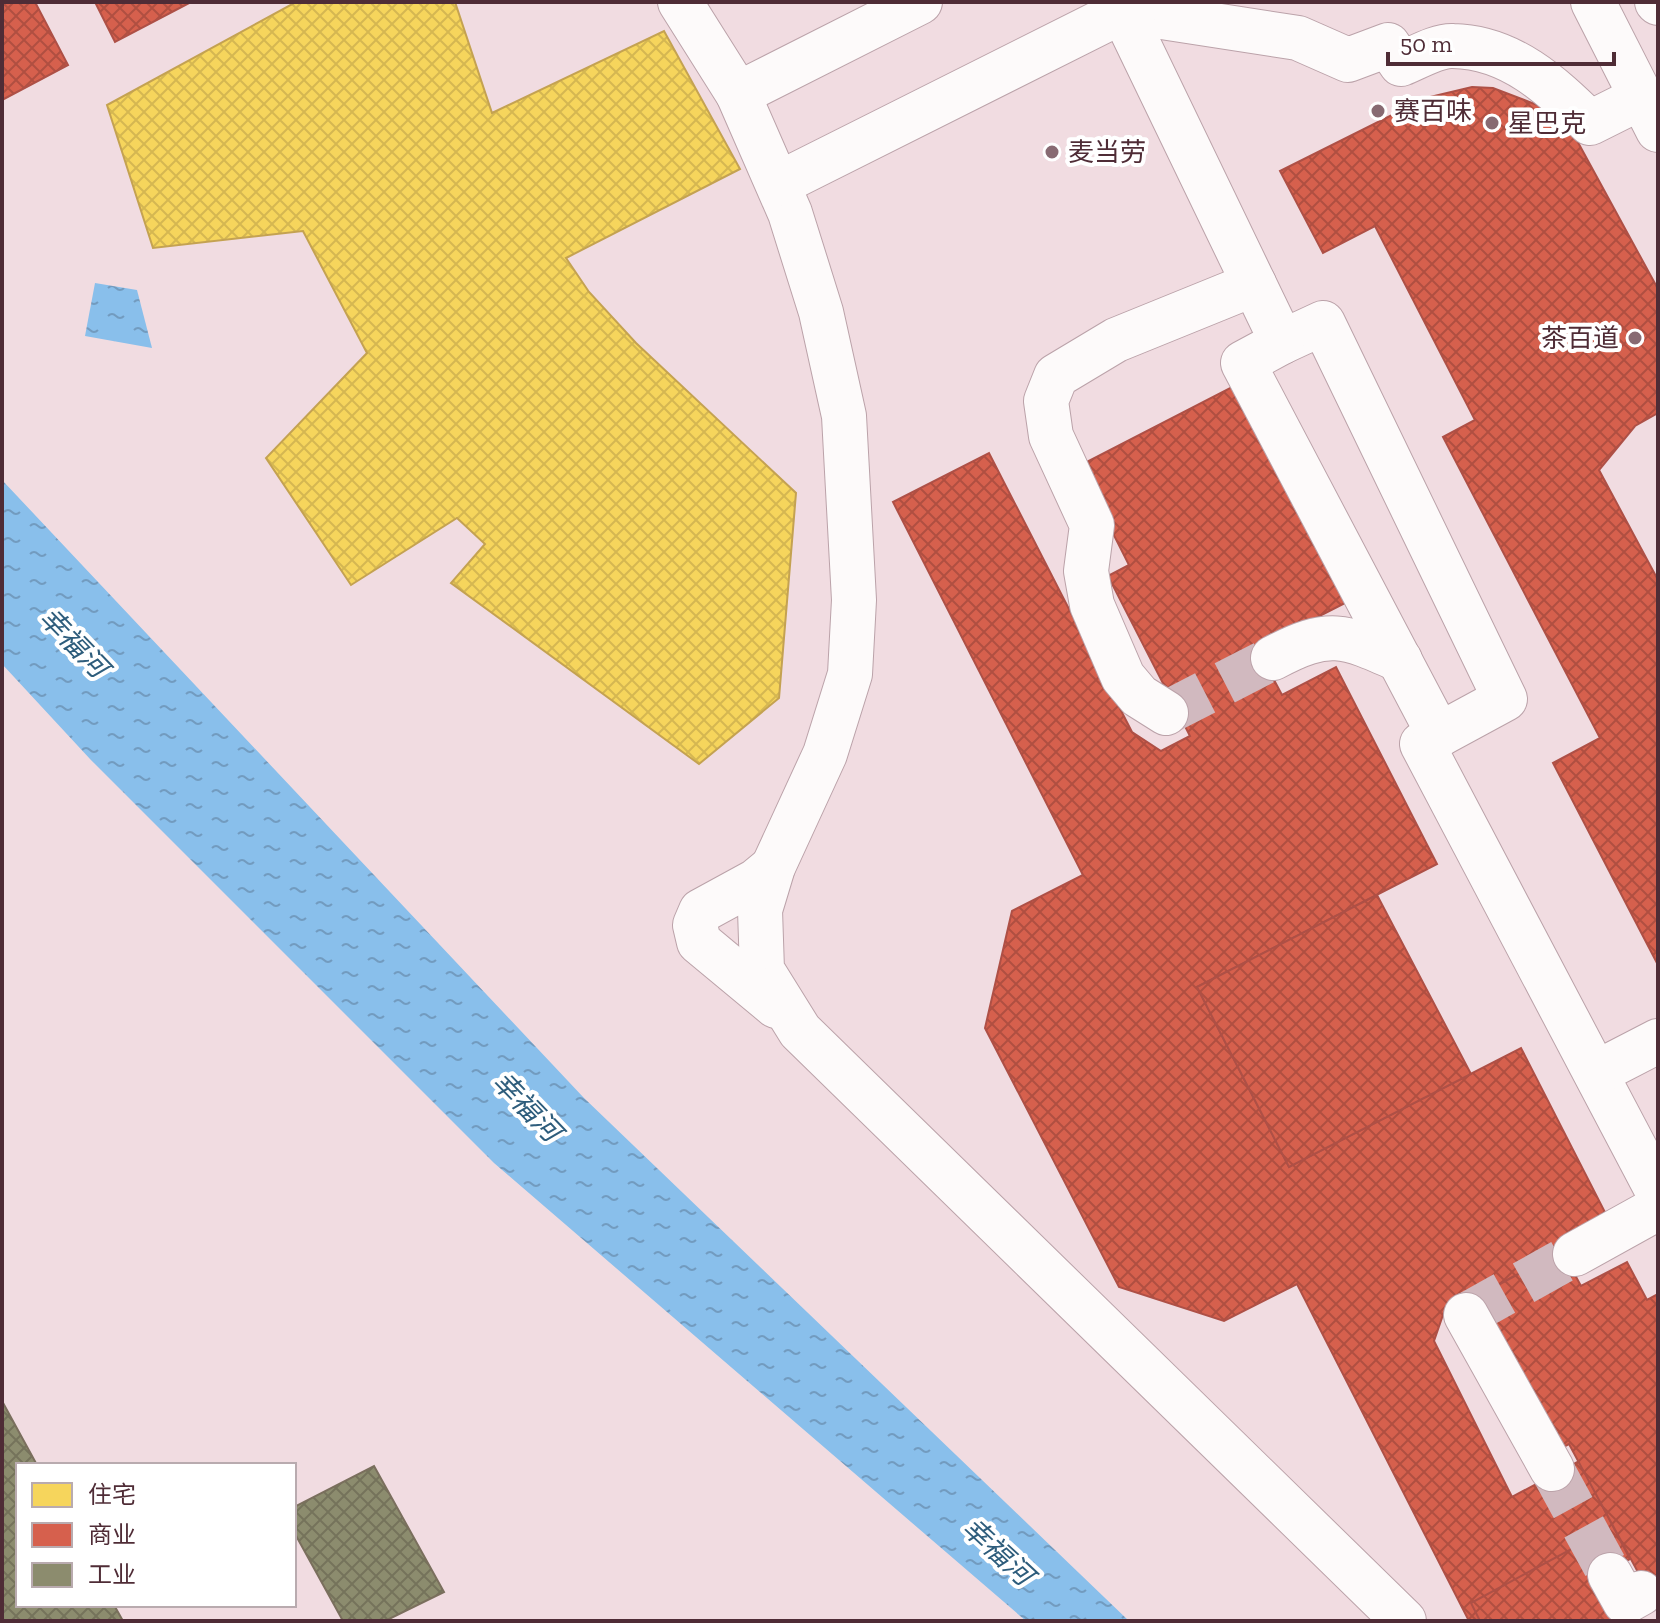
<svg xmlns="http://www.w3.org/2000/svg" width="1660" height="1623" viewBox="0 0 1660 1623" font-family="'Zilla Slab','Noto Sans SC',serif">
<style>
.water{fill:url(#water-ripples)}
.homes{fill:url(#homes-cross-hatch);stroke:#c4a251;stroke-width:2}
.shops{fill:url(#shops-cross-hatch);stroke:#ae5046;stroke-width:2}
.industry{fill:url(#industry-cross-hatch);stroke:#7a6f5d;stroke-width:2}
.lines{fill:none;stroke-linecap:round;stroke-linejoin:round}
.minor-tunnel{stroke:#d1b9bf;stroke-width:44;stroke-dasharray:44 22;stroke-linecap:butt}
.minor-casing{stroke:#bba2a9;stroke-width:46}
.minor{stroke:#fdfafa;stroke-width:44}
.poi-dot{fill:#886a72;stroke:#fff;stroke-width:3}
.labels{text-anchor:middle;stroke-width:8;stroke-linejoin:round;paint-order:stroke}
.poi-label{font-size:26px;fill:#4f2c36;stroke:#fff;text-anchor:start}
.water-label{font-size:28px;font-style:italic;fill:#2e5d7c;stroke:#fff}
</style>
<defs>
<pattern id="water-ripples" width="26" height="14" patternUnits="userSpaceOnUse" patternTransform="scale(2)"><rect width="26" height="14" fill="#89bfeb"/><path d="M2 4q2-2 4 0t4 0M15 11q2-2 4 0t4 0" fill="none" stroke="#729bbf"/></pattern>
<pattern id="homes-cross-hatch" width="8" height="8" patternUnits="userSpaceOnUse" patternTransform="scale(2)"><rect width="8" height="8" fill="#f6d55c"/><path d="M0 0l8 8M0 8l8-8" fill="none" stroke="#d5b751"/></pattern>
<pattern id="shops-cross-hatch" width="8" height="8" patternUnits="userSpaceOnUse" patternTransform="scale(2)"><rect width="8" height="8" fill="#d6604d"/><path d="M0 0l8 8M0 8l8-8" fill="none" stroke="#b04f41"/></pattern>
<pattern id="industry-cross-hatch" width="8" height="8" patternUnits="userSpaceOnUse" patternTransform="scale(2)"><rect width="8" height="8" fill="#8c8c6e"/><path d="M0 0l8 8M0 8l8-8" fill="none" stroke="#75735b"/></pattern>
</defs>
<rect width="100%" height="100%" fill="#f1dce1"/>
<g class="water">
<path d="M 95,283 L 137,290 L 152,348 L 85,336 Z"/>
<path d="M 2,480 L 584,1098 L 1129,1621 L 1026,1621 L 494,1163 L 90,759 L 2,664 Z"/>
</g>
<path class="homes" d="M 296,2 L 455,2 L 492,113 L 664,31 L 740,169 L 566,258 L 589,292 L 636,343 L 796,493 L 779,698 L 699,764 L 451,583 L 485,544 L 457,518 L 351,585 L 266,458 L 367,353 L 303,231 L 153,248 L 107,105 Z"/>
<g class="shops">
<path d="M 2,2 L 35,2 L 68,65 L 2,100 Z"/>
<path d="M 95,2 L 191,2 L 115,42 Z"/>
<path d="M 1472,87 L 1493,88 L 1540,106 L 1575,137 L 1658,289 L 1658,413 L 1635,426 L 1599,470 L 1658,580 L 1658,965 L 1553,763 L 1600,738 L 1443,437 L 1475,420 L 1375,226 L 1323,253 L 1280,171 L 1426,98 Z"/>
<path d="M 1234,386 L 1345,603 L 1257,648 L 1282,695 L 1336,667 L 1437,864 L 1197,987 L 1289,1167 L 1521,1048 L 1612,1226 L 1444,1312 L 1434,1341 L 1512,1497 L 1579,1461 L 1630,1559 L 1506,1621 L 1469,1621 L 1297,1284 L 1224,1321 L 1119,1287 L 985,1028 L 1012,911 L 1083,875 L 893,502 L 989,453 L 1132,732 L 1161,751 L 1190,736 L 1108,576 L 1129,565 L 1079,466 Z"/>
<path d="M 1377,895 L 1471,1074 L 1289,1167 L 1197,987 Z"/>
<path d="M 1562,1251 L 1581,1286 L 1627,1262 L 1647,1300 L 1658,1294 L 1658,1600 L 1654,1602 L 1569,1444 L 1552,1453 L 1470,1300 Z"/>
<path d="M 1577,1546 L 1618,1621 L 1480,1621 L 1471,1603 Z"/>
</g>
<g class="industry">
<path d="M 2,1401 L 37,1465 L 18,1465 L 18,1605 L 114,1605 L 123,1621 L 2,1621 Z"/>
<path d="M 374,1466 L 444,1592 L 385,1621 L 343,1621 L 294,1532 L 294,1507 Z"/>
</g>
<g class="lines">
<g class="minor-tunnel">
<path d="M 1166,713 L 1273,658"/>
<path d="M 1466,1315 L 1575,1254"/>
<path d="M 1552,1469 L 1610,1575"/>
</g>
<defs>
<g id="minor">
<path d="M 680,2 L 738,94 L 790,213 L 821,312 L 844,416 L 854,600 L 850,674 L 825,754 L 773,867 L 760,910 L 762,970 L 800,1031 L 1404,1621"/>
<path d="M 1118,2 L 1282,342 L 1323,323 L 1505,699 L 1422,744 L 1658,1192"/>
<path d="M 1593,2 L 1658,130"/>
<path d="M 1657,2 L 1658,3"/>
<path d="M 1123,11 L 1298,38 L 1348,60 L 1388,45 L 1401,64 C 1416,58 1438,45 1453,46 C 1511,47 1552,86 1590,123 L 1642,97"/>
<path d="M 738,94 L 920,2"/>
<path d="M 778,184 L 1141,2"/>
<path d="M 1282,342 L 1243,363 L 1439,735"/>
<path d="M 1273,658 C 1329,628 1344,635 1400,660"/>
<path d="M 1166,713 L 1139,696 L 1123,677 L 1092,605 L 1086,571 L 1092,525 L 1051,436 L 1046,401 L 1056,376 L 1116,340 L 1254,284"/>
<path d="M 773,867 L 756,881 L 701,911 L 695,925 L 699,942 L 776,1006"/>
<path d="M 1596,1073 L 1658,1041"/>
<path d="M 1575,1254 L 1658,1208"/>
<path d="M 1466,1315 L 1552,1469"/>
<path d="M 1610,1575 L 1625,1602 L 1641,1593"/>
</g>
</defs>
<use href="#minor" class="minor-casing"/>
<use href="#minor" class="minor"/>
</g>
<g class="poi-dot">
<circle cx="1378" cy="111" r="8"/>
<circle cx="1492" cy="123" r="8"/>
<circle cx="1052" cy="152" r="8"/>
<circle cx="1635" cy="338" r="8"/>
</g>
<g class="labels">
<g class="poi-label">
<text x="1394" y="120">赛百味</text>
<text x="1508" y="132">星巴克</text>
<text x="1068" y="161">麦当劳</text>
<text x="1619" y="347" text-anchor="end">茶百道</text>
</g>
<g class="water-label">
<text transform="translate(74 642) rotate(46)" y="10">幸福河</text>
<text transform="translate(527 1106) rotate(46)" y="10">幸福河</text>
<text transform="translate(998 1551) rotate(43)" y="10">幸福河</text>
</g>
</g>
<rect width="1660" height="1623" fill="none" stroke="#4f2c36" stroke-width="8"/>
<rect x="16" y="1463" width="280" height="144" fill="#ffffff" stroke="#b9abaf" stroke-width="2"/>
<rect x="32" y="1483" width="40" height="24" fill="#f6d55c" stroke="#b9abaf" stroke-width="2"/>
<text x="88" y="1503" font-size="24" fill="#4f2c36">住宅</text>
<rect x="32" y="1523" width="40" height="24" fill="#d6604d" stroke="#b9abaf" stroke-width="2"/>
<text x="88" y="1543" font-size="24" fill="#4f2c36">商业</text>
<rect x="32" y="1563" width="40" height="24" fill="#8c8c6e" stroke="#b9abaf" stroke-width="2"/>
<text x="88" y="1583" font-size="24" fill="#4f2c36">工业</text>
<path d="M1388 52v12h226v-12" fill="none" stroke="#4f2c36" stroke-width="4"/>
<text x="1400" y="52" font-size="24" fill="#4f2c36" stroke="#ffffff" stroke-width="6" paint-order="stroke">50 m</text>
</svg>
